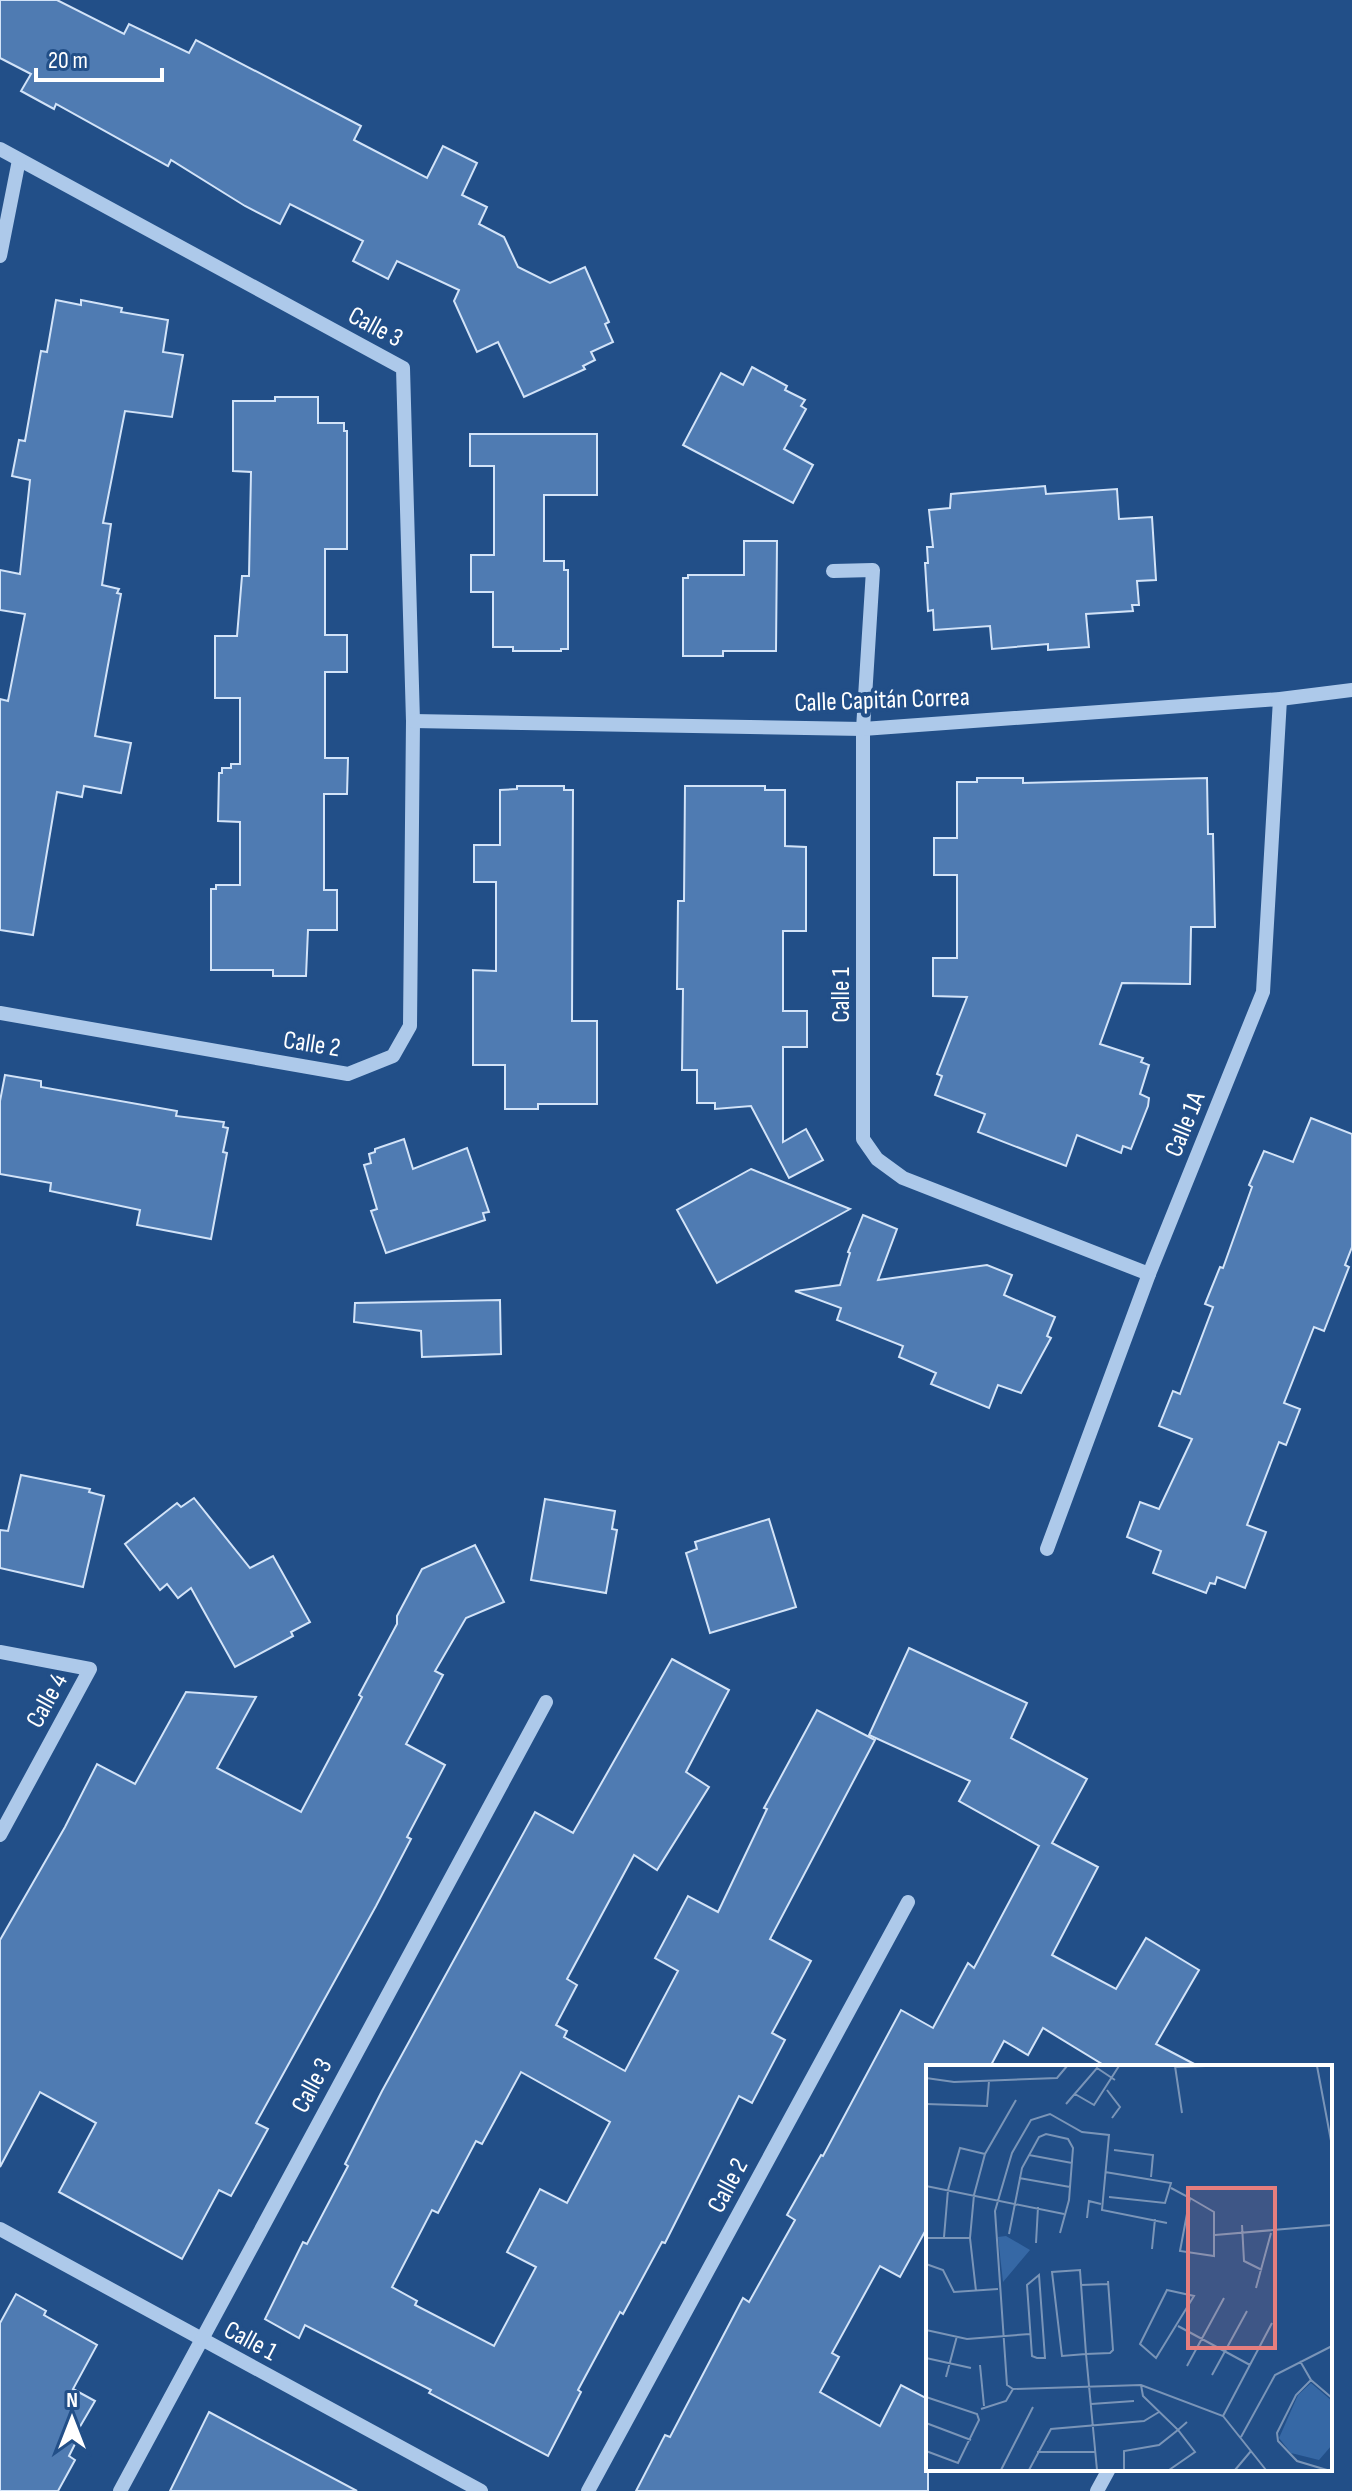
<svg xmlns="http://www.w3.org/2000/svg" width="1352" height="2491" viewBox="0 0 1352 2491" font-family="'Sofia Sans Condensed',sans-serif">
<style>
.building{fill:#4f7bb2;stroke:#d2e3f8;stroke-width:2;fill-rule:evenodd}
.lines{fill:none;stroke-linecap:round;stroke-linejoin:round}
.minor{stroke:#adc9ea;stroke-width:14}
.labels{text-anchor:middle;stroke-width:8;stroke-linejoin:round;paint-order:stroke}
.street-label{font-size:26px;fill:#fff;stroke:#224f88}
.inset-road{fill:none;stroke:#7a95b8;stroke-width:2}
.view{fill:#e67e7e;fill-opacity:0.15;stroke:#e67e7e;stroke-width:4}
.inset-edge{fill:none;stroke:#fff;stroke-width:4}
</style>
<rect width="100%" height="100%" fill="#224f88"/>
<g class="building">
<path d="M 0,0 L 57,0 L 124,34 L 129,24 L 189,53 L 196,40 L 361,126 L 354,140 L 427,178 L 443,146 L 477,163 L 462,195 L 487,207 L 479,224 L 504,237 L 518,267 L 550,283 L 585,267 L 609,322 L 605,324 L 613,342 L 591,352 L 595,360 L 583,366 L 585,369 L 524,397 L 498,342 L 477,352 L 454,301 L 459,290 L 397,261 L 388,279 L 353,261 L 363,241 L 290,204 L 280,224 L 245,206 L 171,160 L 168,166 L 56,104 L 54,109 L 21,91 L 31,74 L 0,58 Z"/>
<path d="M 56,300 L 81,305 L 81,300 L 122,308 L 121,312 L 168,320 L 163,352 L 183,355 L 172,417 L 125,411 L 103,523 L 111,524 L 102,585 L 119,589 L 117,593 L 121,594 L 95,736 L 131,743 L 121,793 L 84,786 L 82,797 L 57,792 L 33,935 L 0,930 L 0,699 L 8,701 L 25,614 L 0,610 L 0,570 L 20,574 L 30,480 L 12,476 L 19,440 L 25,441 L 41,351 L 47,352 Z"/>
<path d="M 752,367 L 787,386 L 785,390 L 805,400 L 801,406 L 806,409 L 784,449 L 813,465 L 793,503 L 683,445 L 721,373 L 743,385 Z"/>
<path d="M 275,397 L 318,397 L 318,423 L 344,423 L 344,431 L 347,431 L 347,549 L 325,549 L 325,635 L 347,635 L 347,672 L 325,672 L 325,758 L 348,758 L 347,794 L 324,794 L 324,890 L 337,890 L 337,930 L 308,930 L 306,976 L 273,976 L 273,970 L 211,970 L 211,889 L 216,889 L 216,885 L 240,885 L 240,822 L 218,821 L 219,773 L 222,773 L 222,768 L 231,768 L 231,764 L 240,764 L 240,698 L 215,698 L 215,636 L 237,636 L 242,576 L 249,576 L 251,472 L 233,471 L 233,401 L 275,401 Z"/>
<path d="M 470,434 L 597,434 L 597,495 L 544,495 L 544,561 L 564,561 L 564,570 L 568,570 L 568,649 L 561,649 L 561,651 L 513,651 L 513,647 L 493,647 L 493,592 L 471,592 L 471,555 L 494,555 L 494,466 L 470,466 Z"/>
<path d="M 1045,486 L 1046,494 L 1117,489 L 1119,519 L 1152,517 L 1156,580 L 1137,581 L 1139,605 L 1132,605 L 1133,611 L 1086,614 L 1089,647 L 1048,650 L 1048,644 L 992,649 L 990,626 L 934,630 L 933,610 L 928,611 L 925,563 L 928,563 L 927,547 L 933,547 L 929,510 L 950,508 L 951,494 Z"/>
<path d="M 744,541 L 777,541 L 776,651 L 723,651 L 723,656 L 683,656 L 683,578 L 688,578 L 688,575 L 744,575 Z"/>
<path d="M 977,778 L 1023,778 L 1023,783 L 1207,778 L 1208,834 L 1213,834 L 1215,927 L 1191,927 L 1190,984 L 1122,983 L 1100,1044 L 1143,1058 L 1141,1062 L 1149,1065 L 1140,1094 L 1149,1098 L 1148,1106 L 1131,1149 L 1123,1146 L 1121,1153 L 1077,1135 L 1066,1166 L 978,1132 L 985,1114 L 935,1095 L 942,1076 L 937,1074 L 967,997 L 933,996 L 933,958 L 957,958 L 957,875 L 934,875 L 934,838 L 957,838 L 957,782 L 977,782 Z"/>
<path d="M 517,786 L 564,786 L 564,790 L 573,790 L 572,1021 L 597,1021 L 597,1104 L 538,1104 L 538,1109 L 505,1109 L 505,1065 L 473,1065 L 473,970 L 496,971 L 496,882 L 474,882 L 474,845 L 500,845 L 500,790 L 517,789 Z"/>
<path d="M 685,786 L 765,786 L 765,790 L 785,790 L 785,846 L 806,847 L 806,931 L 783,931 L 783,1011 L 807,1011 L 807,1047 L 783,1047 L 783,1142 L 806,1129 L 823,1160 L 789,1178 L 751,1106 L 715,1109 L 715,1103 L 697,1103 L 697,1070 L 682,1070 L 683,989 L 677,989 L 678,901 L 684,901 Z"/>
<path d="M 5,1075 L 41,1081 L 41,1087 L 177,1111 L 176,1116 L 224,1122 L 223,1127 L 228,1128 L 223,1152 L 227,1153 L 211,1239 L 137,1225 L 140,1210 L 50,1191 L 51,1183 L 0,1174 L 0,1101 Z"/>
<path d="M 1311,1118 L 1352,1134 L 1352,1247 L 1345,1265 L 1349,1267 L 1324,1331 L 1314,1327 L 1284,1403 L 1300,1409 L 1286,1445 L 1279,1442 L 1247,1525 L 1266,1532 L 1245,1588 L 1217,1577 L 1215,1584 L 1210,1583 L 1206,1593 L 1153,1573 L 1161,1551 L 1127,1537 L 1140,1502 L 1159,1509 L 1192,1439 L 1159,1426 L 1173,1391 L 1180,1394 L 1213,1307 L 1205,1304 L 1220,1267 L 1223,1268 L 1252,1187 L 1249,1185 L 1264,1151 L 1293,1162 Z"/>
<path d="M 404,1139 L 413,1169 L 467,1148 L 489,1212 L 483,1213 L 485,1220 L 386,1253 L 371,1211 L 377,1209 L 364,1165 L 371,1163 L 369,1154 L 375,1152 L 375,1149 Z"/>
<path d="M 751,1169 L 850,1209 L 717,1283 L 677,1210 Z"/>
<path d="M 863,1215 L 897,1229 L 878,1280 L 987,1265 L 1012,1275 L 1004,1295 L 1055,1317 L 1047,1336 L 1051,1338 L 1021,1393 L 998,1385 L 989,1408 L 931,1384 L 936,1373 L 899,1357 L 903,1346 L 837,1320 L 841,1308 L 795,1291 L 840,1285 L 850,1253 L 848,1252 Z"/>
<path d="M 500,1300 L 501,1354 L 422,1357 L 421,1331 L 354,1322 L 355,1303 Z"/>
<path d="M 21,1475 L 90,1489 L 89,1492 L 104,1496 L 83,1587 L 0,1568 L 0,1530 L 8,1531 Z"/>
<path d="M 194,1498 L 250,1568 L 273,1556 L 310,1622 L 291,1632 L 293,1636 L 235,1667 L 191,1588 L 178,1598 L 167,1584 L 160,1590 L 125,1544 L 177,1503 L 181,1507 Z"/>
<path d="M 545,1499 L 615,1511 L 612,1529 L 617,1530 L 606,1593 L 531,1580 Z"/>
<path d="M 769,1519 L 796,1607 L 710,1633 L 686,1553 L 697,1549 L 695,1542 Z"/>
<path d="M 475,1545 L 504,1602 L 466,1618 L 435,1671 L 443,1675 L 406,1744 L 445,1765 L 407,1837 L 411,1839 L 376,1906 L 256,2123 L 268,2129 L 231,2196 L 219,2190 L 182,2259 L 59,2192 L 96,2123 L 40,2092 L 0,2167 L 0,1940 L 65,1827 L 97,1764 L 135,1784 L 186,1692 L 256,1697 L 217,1768 L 301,1812 L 362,1697 L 359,1695 L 397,1624 L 397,1616 L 422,1569 Z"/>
<path d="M 909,1648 L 1027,1703 L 1011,1738 L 1087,1779 L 1052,1843 L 1098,1867 L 1052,1955 L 1116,1989 L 1146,1938 L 1199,1970 L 1156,2044 L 1200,2067 L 1107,2067 L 1043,2028 L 1028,2055 L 1004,2041 L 990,2067 L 928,2067 L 928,2226 L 900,2277 L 880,2266 L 832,2353 L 839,2357 L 820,2392 L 880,2426 L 901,2385 L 928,2399 L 928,2491 L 636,2491 L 665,2435 L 670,2437 L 743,2298 L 749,2302 L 795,2220 L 787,2215 L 821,2155 L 823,2156 L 901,2010 L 933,2028 L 968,1963 L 974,1968 L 1039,1846 L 959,1801 L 970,1781 L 869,1735 Z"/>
<path d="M 672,1659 L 729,1690 L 686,1772 L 709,1787 L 657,1870 L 634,1855 L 567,1979 L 577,1985 L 556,2025 L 567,2031 L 564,2037 L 625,2071 L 678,1971 L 655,1958 L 688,1896 L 718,1912 L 767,1809 L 764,1808 L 817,1710 L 875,1740 L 770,1939 L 811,1961 L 772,2033 L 785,2040 L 752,2103 L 739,2096 L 665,2243 L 662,2242 L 623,2314 L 620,2312 L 578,2390 L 581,2392 L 548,2456 L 429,2393 L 431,2390 L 305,2325 L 299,2338 L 265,2319 L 303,2242 L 307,2244 L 348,2166 L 345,2164 L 382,2091 L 535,1812 L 573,1833 ZM 521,2072 L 610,2122 L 567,2203 L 540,2189 L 507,2252 L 536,2267 L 494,2346 L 415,2305 L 417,2301 L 392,2287 L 432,2210 L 438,2213 L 476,2141 L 482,2144 Z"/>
<path d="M 16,2294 L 46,2311 L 44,2315 L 97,2345 L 73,2389 L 95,2401 L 78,2430 L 81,2432 L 69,2456 L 75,2460 L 58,2491 L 0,2491 L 0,2323 Z"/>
<path d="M 209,2412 L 357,2491 L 170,2491 Z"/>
</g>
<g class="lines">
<g class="minor">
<path d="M 0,149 L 403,368 L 413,721 L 410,1026 L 393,1056 L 348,1074 L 0,1013"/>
<path d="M 0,256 L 19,160"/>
<path d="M 833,571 L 873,570 L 863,729 L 863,1139 L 877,1159 L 903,1178 L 1149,1274"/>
<path d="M 413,721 L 863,729 L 1280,699 L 1352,690"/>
<path d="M 1047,1549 L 1149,1274 L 1263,992 L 1280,699"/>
<path d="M 0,1652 L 90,1669 L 0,1835"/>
<path d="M 0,2229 L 481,2491"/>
<path d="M 120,2491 L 546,1702"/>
<path d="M 588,2491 L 908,1902"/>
<path d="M 1097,2491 L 1109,2469"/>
</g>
</g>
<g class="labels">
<g class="street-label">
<text transform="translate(376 326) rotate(28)" y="9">Calle 3</text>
<text transform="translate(882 699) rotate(-2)" y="9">Calle Capitán Correa</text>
<text transform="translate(840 995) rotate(-90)" y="9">Calle 1</text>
<text transform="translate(312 1043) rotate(9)" y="9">Calle 2</text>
<text transform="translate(1184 1124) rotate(-68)" y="9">Calle 1A</text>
<text transform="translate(46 1700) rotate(-61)" y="9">Calle 4</text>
<text transform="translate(311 2085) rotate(-62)" y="9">Calle 3</text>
<text transform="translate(727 2185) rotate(-62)" y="9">Calle 2</text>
<text transform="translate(251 2340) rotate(28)" y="9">Calle 1</text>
</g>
</g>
<g transform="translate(926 2065)">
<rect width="406" height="406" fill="#224f88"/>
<path d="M 80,171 L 104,185 L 77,217 L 72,172 ZM 385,318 L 406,336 L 406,380 L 393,395 L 365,388 L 353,373 L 372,330 Z" fill="#3668a5"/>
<path class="inset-road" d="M 249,1 L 256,48M 391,1 L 406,81M 249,2 L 280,1M 0,13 L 28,17 L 131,13 L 141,1M 181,25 L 194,42 L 186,53M 149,29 L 168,40 L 193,1M 0,39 L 61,41 L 63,16M 140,39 L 171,3 L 189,15M 188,85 L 227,90 L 225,112M 103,90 L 146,98M 179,107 L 245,118 L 239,138 L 183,132M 93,113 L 144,122M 0,121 L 138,149M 245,123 L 264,133 L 288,147 L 288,191 L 254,186 L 264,133M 161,153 L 163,136 L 175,139M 316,160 L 318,196 L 336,205M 83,169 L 96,103 L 113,72 L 120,69 L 142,74 L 147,83 L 143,135 L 134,168M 289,170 L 406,160M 18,172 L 22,125 L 34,83 L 59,89M 0,173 L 44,173M 110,178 L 112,142M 226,184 L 229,154M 0,199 L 17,205 L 28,227 L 72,224M 113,210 L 119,293 L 111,293 L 106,291 L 101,220 ZM 155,220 L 182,219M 330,223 L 345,168M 241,225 L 268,231 L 230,293 L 214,279 ZM 50,226 L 44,173 L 48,130 L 59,89 L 90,35M 252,261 L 324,300M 0,265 L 41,274 L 104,269M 0,293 L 45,303M 374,296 L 385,315 L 406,333M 54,300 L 58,341M 261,301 L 298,233M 286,310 L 321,246M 20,312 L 31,271M 385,315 L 370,330 L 351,368 L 352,376 L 371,396 L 401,405M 215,320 L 217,331 L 252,365 L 261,357M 87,324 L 81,320 L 69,146 L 86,88 L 105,55 L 124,49 L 156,67 L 183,70 L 176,145 L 241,158M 87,324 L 215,320 L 297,351 L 340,405M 0,332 L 51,349 L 53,355 L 32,398 L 0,386M 165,339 L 208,336M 55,344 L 80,336 L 87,324M 297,351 L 346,258M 0,358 L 45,375M 315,372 L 349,310 L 406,281M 111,387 L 169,387M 75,405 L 107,342M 103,405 L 125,364 L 218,356 L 233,347M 171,405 L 160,289 L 154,205 L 126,207 L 136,291 L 160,289 L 184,288 L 187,285 L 182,216M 198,405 L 198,386 L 233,380 L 252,365 L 269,387 L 243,405M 309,405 L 325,386"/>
<path class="view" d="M 262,123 L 349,123 L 349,283 L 262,283 Z"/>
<rect width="406" height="406" class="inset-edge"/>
</g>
<g transform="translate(72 2419)" stroke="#224f88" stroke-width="6" paint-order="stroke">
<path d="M0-6L14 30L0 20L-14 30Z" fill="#ffffff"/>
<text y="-12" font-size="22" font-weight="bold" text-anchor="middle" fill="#ffffff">N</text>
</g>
<path d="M36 68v12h126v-12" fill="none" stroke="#ffffff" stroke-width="4"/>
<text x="48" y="68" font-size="24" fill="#ffffff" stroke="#224f88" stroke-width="6" paint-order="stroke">20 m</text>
</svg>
